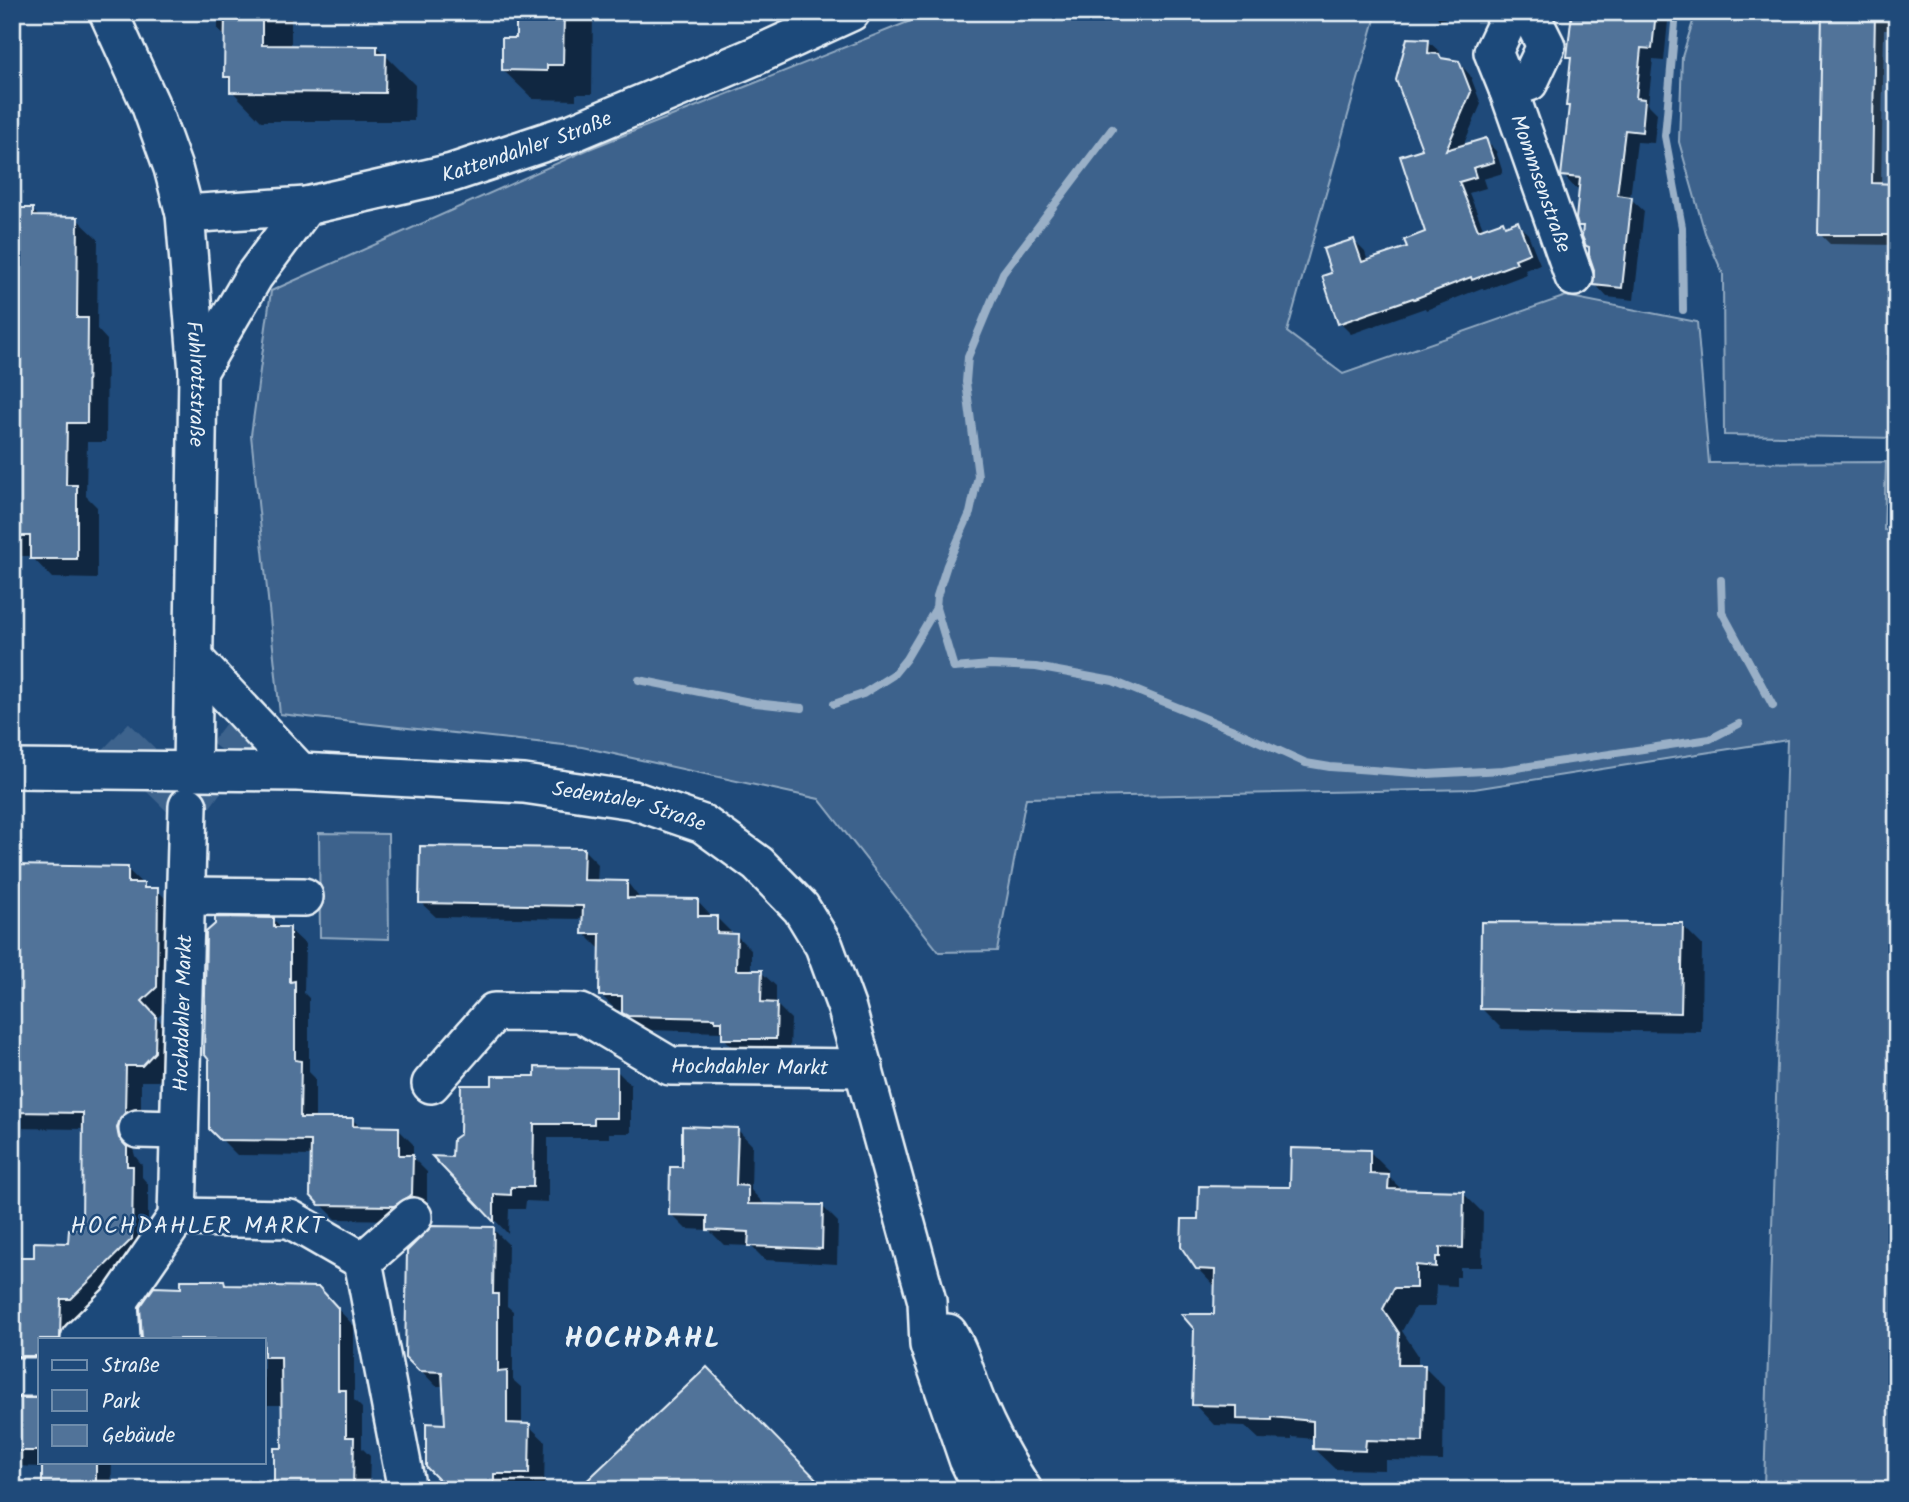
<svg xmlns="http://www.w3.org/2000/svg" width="1909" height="1502" viewBox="0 0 1909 1502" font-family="Kalam,sans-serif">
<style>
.green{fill:#3c628c;stroke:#92aac2;stroke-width:2}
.shadow{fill:#0007}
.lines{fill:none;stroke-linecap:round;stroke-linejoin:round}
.stream{stroke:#9ab0c7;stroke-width:8}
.building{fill:#517399;stroke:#e8f1f8;stroke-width:2}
.minor-tunnel{stroke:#3d638d;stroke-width:37;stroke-dasharray:37 18;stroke-linecap:butt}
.minor-casing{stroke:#e8f1f8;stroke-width:42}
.minor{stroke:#1f4a7a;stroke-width:37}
.labels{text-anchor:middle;stroke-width:5;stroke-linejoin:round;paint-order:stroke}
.street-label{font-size:21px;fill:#e8f1f8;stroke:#1f4a7a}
.neighbourhood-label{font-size:23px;letter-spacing:2px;fill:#e8f1f8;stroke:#1f4a7a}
.district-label{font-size:28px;font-weight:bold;letter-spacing:2px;fill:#e8f1f8;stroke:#1f4a7a}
</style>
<rect width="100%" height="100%" fill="#1f4a7a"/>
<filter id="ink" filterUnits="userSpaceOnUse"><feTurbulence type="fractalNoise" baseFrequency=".0143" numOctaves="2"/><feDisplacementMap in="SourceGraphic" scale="14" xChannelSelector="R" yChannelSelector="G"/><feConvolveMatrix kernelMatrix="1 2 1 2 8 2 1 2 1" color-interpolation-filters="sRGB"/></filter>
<g filter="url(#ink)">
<g class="green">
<path d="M 933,12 L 1377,12 L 1287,332 L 1343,374 L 1566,296 L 1697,322 L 1709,463 L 1886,462 L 1884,530 L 1897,531 L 1897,1490 L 1766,1490 L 1764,1487 L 1787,740 L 1474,789 L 1026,798 L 997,951 L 939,952 L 819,799 L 582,747 L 280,714 L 251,435 L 271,291 L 589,149 Z"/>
<path d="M 1696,12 L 1897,12 L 1897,438 L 1724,435 L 1723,274 L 1705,233 L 1679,142 L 1682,57 Z"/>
<path d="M 319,833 L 388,834 L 389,939 L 320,937 Z"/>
</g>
<g class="shadow">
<path d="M 218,12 L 291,12 L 291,47 L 377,47 L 415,85 L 414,121 L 261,121 L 232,91 L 232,83 L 226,77 L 226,38 L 218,29 Z"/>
<path d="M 518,12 L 593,12 L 592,94 L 576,94 L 576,100 L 533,99 L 503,70 L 518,40 Z"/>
<path d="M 1434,12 L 1457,12 L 1440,21 Z"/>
<path d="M 1574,12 L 1660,12 L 1668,21 L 1664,61 L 1653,60 L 1648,104 L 1657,113 L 1654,143 L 1637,142 L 1630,198 L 1644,211 L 1634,300 L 1607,297 L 1595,284 L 1596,270 L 1591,249 L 1587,245 L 1584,229 L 1580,225 L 1581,188 L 1575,188 L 1563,175 L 1570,108 L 1568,105 L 1573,60 L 1569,56 Z"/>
<path d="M 1823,12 L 1897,12 L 1897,30 L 1884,30 L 1881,185 L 1897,185 L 1897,245 L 1830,244 L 1820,234 Z"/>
<path d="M 1428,41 L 1440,52 L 1439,56 L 1443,60 L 1459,63 L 1470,75 L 1481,104 L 1463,146 L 1485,140 L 1496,151 L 1503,173 L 1483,179 L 1486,188 L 1469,193 L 1484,230 L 1506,228 L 1517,223 L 1528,234 L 1540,264 L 1525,270 L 1527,274 L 1485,290 L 1482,288 L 1426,310 L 1425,308 L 1351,334 L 1340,323 L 1333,274 L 1354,241 L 1365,252 L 1368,262 L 1409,248 L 1427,233 L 1425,150 L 1398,79 Z"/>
<path d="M 12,210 L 32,210 L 41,218 L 77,219 L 98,239 L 97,329 L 107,340 L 106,442 L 87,442 L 86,496 L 97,507 L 97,579 L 52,578 L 31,556 L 12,556 Z"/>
<path d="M 583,849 L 598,864 L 597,882 L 627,882 L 641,900 L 697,901 L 712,917 L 716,917 L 731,932 L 731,935 L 736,935 L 751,950 L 751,972 L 761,972 L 776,986 L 776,1004 L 791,1019 L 790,1053 L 738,1053 L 724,1038 L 724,1032 L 644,1030 L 639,1027 L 624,1010 L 616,1010 L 601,995 L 602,948 L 599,948 L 584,933 L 584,919 L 436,917 L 421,903 Z"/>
<path d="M 12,867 L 127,869 L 149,890 L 157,890 L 173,906 L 172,1004 L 157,1018 L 171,1034 L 171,1069 L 158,1081 L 141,1081 L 141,1129 L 132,1145 L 135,1156 L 142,1165 L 142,1177 L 148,1184 L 148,1256 L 88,1314 L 76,1314 L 76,1339 L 40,1339 L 40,1371 L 33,1371 L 12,1353 L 12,1259 L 35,1259 L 70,1245 L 83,1230 L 85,1129 L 12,1128 Z"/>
<path d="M 273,919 L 283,929 L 289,929 L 305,944 L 304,993 L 309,998 L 309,1072 L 315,1078 L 315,1120 L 353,1120 L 361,1128 L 398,1129 L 413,1144 L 413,1158 L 427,1172 L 427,1210 L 410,1220 L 336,1219 L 320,1203 L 313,1156 L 237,1155 L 210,1128 Z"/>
<path d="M 1682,925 L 1702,945 L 1701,1032 L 1502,1029 L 1481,1008 Z"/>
<path d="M 616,1070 L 631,1085 L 631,1133 L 609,1133 L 609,1138 L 548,1138 L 548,1202 L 526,1201 L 525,1209 L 509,1209 L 508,1234 L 436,1158 L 454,1158 L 462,1135 L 494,1087 L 537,1078 Z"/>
<path d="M 737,1129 L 752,1145 L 751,1190 L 763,1203 L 763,1206 L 823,1207 L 838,1222 L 837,1264 L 765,1260 L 751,1246 L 724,1245 L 709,1230 L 686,1229 L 671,1214 L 683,1169 Z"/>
<path d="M 1370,1152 L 1390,1172 L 1390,1178 L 1403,1191 L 1463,1193 L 1483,1213 L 1482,1267 L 1460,1267 L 1460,1277 L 1456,1277 L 1456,1286 L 1436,1285 L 1435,1307 L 1415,1307 L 1402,1331 L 1418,1355 L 1418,1367 L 1424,1367 L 1444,1387 L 1443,1461 L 1385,1460 L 1385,1470 L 1335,1469 L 1314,1449 L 1315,1439 L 1292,1437 L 1292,1440 L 1259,1439 L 1245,1426 L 1214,1425 L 1194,1404 L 1215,1316 L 1216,1288 L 1197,1268 L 1200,1221 L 1292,1189 Z"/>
<path d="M 493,1229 L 508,1244 L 507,1306 L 513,1311 L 513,1380 L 522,1388 L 522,1426 L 529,1426 L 545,1441 L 544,1488 L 452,1490 L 444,1386 L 436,1386 L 407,1356 Z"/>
<path d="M 224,1282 L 229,1287 L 335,1306 L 354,1326 L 354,1400 L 362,1408 L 362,1448 L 370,1456 L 369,1490 L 276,1490 L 283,1450 L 283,1405 L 264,1405 L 264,1339 L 143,1339 L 142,1308 L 183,1289 Z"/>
<path d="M 12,1400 L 40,1400 L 40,1462 L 112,1462 L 111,1490 L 40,1490 L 43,1467 L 12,1466 Z"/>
</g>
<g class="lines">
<g class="stream">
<path d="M 1676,12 L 1665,136 L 1682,227 L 1683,310"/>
<path d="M 1721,580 L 1722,612 L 1773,706"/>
<path d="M 936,608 L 954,668 L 990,665 L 1036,667 L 1113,681 L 1236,731 L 1306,763 L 1330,767 L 1428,774 L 1503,770 L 1710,739 L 1739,724"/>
<path d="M 639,680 L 755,703 L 802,708"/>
<path d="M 834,704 L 863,694 L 893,675 L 906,659 L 936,608 L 937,596 L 947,565 L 970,513 L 978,476 L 966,382 L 968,357 L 1003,273 L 1112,129"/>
</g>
</g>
<g class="building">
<path d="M 225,12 L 262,12 L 262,45 L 377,46 L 377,54 L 386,54 L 385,93 L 230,92 L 230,77 L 224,77 Z"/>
<path d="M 516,12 L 564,12 L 563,65 L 547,65 L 547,71 L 502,70 L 502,38 L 516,38 Z"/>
<path d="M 1572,12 L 1656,12 L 1652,49 L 1641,48 L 1636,98 L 1645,99 L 1642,132 L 1625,130 L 1617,195 L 1632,197 L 1622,288 L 1593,285 L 1594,270 L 1589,255 L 1589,247 L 1586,246 L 1582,236 L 1583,226 L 1578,226 L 1576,219 L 1580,178 L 1561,176 L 1569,106 L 1566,106 L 1571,57 L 1567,57 Z"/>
<path d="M 1822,12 L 1875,12 L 1872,183 L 1897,184 L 1897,235 L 1818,235 Z"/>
<path d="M 1407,38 L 1429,39 L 1428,53 L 1439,54 L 1441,58 L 1459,61 L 1471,92 L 1446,150 L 1486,138 L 1494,162 L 1473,168 L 1476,177 L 1459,182 L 1478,230 L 1503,221 L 1505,226 L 1518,221 L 1530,253 L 1515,259 L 1517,263 L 1472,280 L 1471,277 L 1414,299 L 1413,298 L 1338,324 L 1322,276 L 1331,273 L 1323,249 L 1354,239 L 1362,262 L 1407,247 L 1404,240 L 1425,232 L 1400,156 L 1422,149 L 1396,80 Z"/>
<path d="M 12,208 L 33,208 L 33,216 L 78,217 L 77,318 L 88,318 L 87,423 L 67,423 L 66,485 L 77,485 L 77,559 L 30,559 L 30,536 L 12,536 Z"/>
<path d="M 420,846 L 584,848 L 583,880 L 627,881 L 627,898 L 698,899 L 698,916 L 717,916 L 717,933 L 737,934 L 736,970 L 762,970 L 761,1002 L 777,1003 L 776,1039 L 722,1039 L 722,1021 L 715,1021 L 715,1018 L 628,1016 L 622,1013 L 622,996 L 599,996 L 600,934 L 582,934 L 583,906 L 419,903 Z"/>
<path d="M 12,865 L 128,867 L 128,883 L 144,883 L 144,888 L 158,888 L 157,987 L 142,1001 L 156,1016 L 155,1052 L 142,1066 L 126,1066 L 125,1113 L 120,1119 L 117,1128 L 119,1138 L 127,1147 L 127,1166 L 133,1166 L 132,1239 L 71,1299 L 61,1299 L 60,1339 L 40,1339 L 40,1356 L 15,1356 L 12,1353 L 12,1257 L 34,1257 L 34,1242 L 68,1243 L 69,1229 L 82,1229 L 83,1113 L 12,1112 Z"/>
<path d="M 215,917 L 274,918 L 274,927 L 290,927 L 290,982 L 295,981 L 295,1060 L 301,1061 L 300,1118 L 353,1118 L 353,1126 L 399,1127 L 399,1155 L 413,1155 L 412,1194 L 410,1196 L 394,1206 L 319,1205 L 310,1195 L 311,1141 L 220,1140 L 209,1129 L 209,1060 L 204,1054 L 206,932 L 215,924 Z"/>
<path d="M 1481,922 L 1683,923 L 1681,1013 L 1480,1009 Z"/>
<path d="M 535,1067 L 617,1068 L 617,1118 L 594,1118 L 594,1124 L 534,1124 L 533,1187 L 511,1187 L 511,1195 L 494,1194 L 494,1222 L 432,1156 L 452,1157 L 453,1139 L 460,1134 L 461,1085 L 492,1085 L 492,1076 L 535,1076 Z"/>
<path d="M 682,1126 L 738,1128 L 736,1185 L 748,1186 L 748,1204 L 823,1205 L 822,1249 L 748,1246 L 749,1232 L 707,1230 L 707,1216 L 669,1215 L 670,1167 L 682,1167 Z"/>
<path d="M 1291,1148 L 1370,1150 L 1370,1174 L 1389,1175 L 1388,1189 L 1464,1191 L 1463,1248 L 1440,1247 L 1440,1257 L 1436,1257 L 1436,1267 L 1416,1265 L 1416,1288 L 1394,1288 L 1383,1309 L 1399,1333 L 1398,1365 L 1425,1365 L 1423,1442 L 1366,1440 L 1365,1451 L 1313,1449 L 1313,1421 L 1272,1417 L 1272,1420 L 1237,1419 L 1237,1406 L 1192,1405 L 1194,1329 L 1181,1314 L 1214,1314 L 1215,1270 L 1196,1269 L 1181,1247 L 1182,1219 L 1198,1219 L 1199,1186 L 1290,1187 Z"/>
<path d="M 432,1226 L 494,1227 L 493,1294 L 498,1294 L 498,1372 L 507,1371 L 507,1423 L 530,1424 L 529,1474 L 494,1474 L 494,1490 L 449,1490 L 426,1467 L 426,1423 L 445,1424 L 442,1372 L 419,1371 L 405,1357 L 407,1251 Z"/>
<path d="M 181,1280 L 224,1280 L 225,1285 L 319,1287 L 338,1308 L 338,1390 L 346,1390 L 346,1437 L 354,1437 L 353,1490 L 274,1490 L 274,1448 L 282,1448 L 281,1357 L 264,1357 L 264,1339 L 142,1339 L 140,1307 L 154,1287 L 181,1288 Z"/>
<path d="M 707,1367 L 827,1490 L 577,1490 L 595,1473 Z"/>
<rect x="12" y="1398" width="28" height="53"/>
<rect x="42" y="1462" width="54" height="28"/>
</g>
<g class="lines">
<path class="minor-tunnel" d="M 116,736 L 188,806 L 262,705"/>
<defs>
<g id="minor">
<path id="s1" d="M 108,12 L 150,104 L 173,168 L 185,214 L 198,372 L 192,769"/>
<path id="s2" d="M 1529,12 L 1546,46 L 1529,82 L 1508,89 L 1574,277"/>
<path d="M 1508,89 L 1493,52 L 1512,12"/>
<path id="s3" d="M 185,214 L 306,206 L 452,173 L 572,133 L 755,56 L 851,12"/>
<path d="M 198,372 L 254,276 L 306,206"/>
<path d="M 194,659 L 300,772"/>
<path id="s4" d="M 12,769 L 300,772 L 524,784 L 633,800 L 703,824 L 758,864 L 801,908 L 824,946 L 847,1009 L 927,1301 L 929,1345 L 968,1459 L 983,1490"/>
<path d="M 186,896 L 304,897"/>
<path id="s5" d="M 431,1084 L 494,1012 L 581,1013 L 670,1066 L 864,1068"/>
<path d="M 138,1129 L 179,1130"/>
<path d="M 177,1217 L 290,1219 L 363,1261 L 407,1490"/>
<path d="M 363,1261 L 413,1217"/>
<path id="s6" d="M 119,1301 L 177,1217 L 188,806"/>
<path d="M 948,1333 C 963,1356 967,1384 979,1409 C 991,1437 1006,1464 1023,1490"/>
<path d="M 80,1339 L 119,1301 L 121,1339"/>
<path d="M 12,1377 L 40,1377"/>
</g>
</defs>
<use href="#minor" class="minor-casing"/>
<use href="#minor" class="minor"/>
</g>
</g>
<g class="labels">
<g class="street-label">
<text dy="7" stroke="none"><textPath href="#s3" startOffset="350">Kattendahler Straße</textPath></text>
<text dy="7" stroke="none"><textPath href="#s2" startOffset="200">Mommsenstraße</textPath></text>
<text dy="7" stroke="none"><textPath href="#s1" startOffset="387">Fuhlrottstraße</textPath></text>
<text dy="7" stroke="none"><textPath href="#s4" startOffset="620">Sedentaler Straße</textPath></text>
<text dy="7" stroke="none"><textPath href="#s6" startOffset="306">Hochdahler Markt</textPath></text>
<text dy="7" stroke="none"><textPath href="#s5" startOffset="366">Hochdahler Markt</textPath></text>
</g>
<g class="neighbourhood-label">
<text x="198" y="1233">HOCHDAHLER MARKT</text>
</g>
<g class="district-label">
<text x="643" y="1347">HOCHDAHL</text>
</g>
</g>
<rect width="1909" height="1502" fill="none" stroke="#1f4a7a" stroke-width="42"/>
<rect x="21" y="21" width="1867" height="1460" fill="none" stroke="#e8f1f8" stroke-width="2.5" filter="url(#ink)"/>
<rect x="38" y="1338" width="228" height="126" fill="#1f4a7a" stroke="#6f8dac" stroke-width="2"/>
<rect x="52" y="1360" width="35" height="10" fill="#1f4a7a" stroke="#6f8dac" stroke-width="2"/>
<text x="102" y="1372" font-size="21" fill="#e8f1f8">Straße</text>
<rect x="52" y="1390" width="35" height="21" fill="#3c628c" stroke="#6f8dac" stroke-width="2"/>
<text x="102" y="1408" font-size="21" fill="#e8f1f8">Park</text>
<rect x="52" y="1425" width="35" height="21" fill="#517399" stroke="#6f8dac" stroke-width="2"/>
<text x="102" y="1442" font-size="21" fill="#e8f1f8">Gebäude</text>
</svg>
